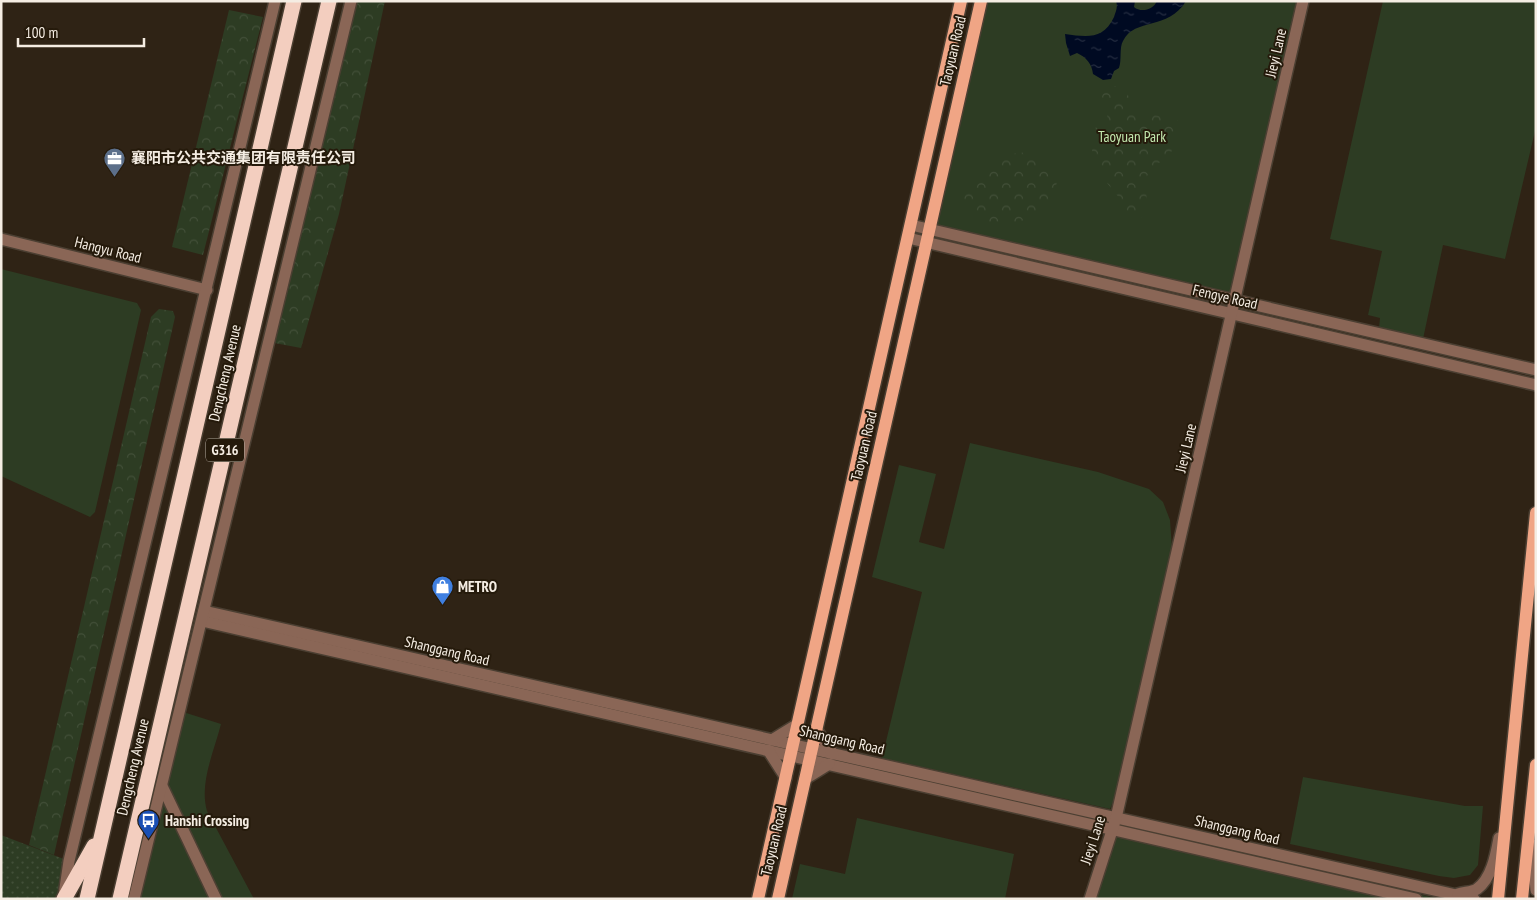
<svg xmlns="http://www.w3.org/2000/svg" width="1537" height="900" viewBox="0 0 1537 900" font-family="'PT Sans Narrow','Noto Sans SC',sans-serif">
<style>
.green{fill:#2d3c23}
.forest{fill:url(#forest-crowns)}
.garden{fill:url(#garden-dots)}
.water{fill:url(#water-ripples)}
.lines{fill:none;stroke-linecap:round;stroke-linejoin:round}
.minor-casing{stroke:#4b3f32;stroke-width:14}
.major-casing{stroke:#4b3f32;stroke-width:15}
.highway-casing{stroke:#4b3f32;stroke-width:18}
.minor{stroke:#8a6656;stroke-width:11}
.major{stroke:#f0a585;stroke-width:12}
.highway{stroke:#f3cebf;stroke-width:15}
.labels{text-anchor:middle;stroke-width:4;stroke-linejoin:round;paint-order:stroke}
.shield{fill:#251a0b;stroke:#b7aea2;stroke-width:1}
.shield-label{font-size:14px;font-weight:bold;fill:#f5ede3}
.street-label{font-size:15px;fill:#f5ede3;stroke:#251a0b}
.park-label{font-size:15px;fill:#c3e8ae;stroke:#251a0b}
.poi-label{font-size:15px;font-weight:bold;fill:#f5ede3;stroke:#251a0b;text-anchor:start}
</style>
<defs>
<pattern id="forest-crowns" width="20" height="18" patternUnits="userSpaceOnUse" patternTransform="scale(1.25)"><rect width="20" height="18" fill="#2d3c23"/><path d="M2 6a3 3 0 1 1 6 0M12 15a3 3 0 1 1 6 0" fill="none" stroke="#424f38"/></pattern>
<pattern id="garden-dots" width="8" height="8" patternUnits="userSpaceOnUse" patternTransform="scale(1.25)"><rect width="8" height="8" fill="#2d3c23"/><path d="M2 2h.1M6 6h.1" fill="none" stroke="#424f38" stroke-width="1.8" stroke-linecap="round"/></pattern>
<pattern id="water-ripples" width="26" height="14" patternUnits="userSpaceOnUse" patternTransform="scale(1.25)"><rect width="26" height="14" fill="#000a22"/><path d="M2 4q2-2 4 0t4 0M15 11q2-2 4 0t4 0" fill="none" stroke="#262e42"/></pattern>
</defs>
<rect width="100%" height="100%" fill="#2f2315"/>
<g class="green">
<path d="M 981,1 L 1303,1 L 1235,301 L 929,230 Z"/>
<path d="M 1383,1 L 1536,1 L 1536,127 L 1505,259 L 1443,245 L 1423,339 L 1379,328 L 1380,318 L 1368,315 L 1382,251 L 1330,239 Z"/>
<path d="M 1,269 L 137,303 L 141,310 L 95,512 L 90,517 L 1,476 Z"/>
<path d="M 970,443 L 1098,472 L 1149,489 L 1163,502 L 1170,520 L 1172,548 L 1114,800 L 1110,809 L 882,758 L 922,592 L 872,577 L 899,465 L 936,474 L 919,542 L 944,549 Z"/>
<path d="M 180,711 L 221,724 C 214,752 199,783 207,811 L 254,899 L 134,899 Z"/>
<path d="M 1303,777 L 1465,806 L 1483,806 L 1478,865 L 1470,875 L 1454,878 L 1439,876 L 1290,844 Z"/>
<path d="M 857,818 L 1014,854 L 1005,899 L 792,899 L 800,864 L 845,874 Z"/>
<path d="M 1118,825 L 1440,899 L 1094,899 Z"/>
</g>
<g class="forest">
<path d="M 351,1 L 385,1 L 339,214 L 301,348 L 269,342 Z"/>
<path d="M 229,10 L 263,17 L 203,255 L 172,247 Z"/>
<path d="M 1112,86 L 1121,86 L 1141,113 L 1160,116 L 1172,116 L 1178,121 L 1180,132 L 1169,157 L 1152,167 L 1147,176 L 1146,215 L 1137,219 L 1127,212 L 1121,200 L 1107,183 L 1095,163 L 1092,150 L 1096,126 L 1109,123 L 1102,96 L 1104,91 Z"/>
<path d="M 1030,152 L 1047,158 L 1058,176 L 1054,197 L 1036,213 L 1016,224 L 992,228 L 970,213 L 964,198 L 970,181 L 991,161 L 1009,154 Z"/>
<path d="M 159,309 L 173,311 L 175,317 L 54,855 L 29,845 L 151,317 Z"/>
</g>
<path class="garden" d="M 1,835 L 69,861 L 64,899 L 1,899 Z"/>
<path class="water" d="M 1116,1 L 1135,1 L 1134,7 C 1141,13 1153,10 1157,1 L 1186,1 C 1168,31 1135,17 1123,41 C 1119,48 1122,60 1119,68 L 1114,71 L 1111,79 L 1103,80 L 1093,74 C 1092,64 1086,57 1077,53 L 1070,56 L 1066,43 L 1065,34 C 1087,37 1103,40 1114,17 C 1116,11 1118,7 1116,1 Z"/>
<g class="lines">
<defs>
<g id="minor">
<path d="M 911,225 L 1536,370"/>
<path d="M 908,238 L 1536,385"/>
<path d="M 1,239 L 207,290"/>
<path d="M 204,611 L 1474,899"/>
<path d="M 202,621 L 1416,899"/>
<path d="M 816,729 L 833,754"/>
<path d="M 772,740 L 798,724"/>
<path d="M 768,750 L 786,778"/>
<path d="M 805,779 L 829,764"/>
<path d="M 162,786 L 216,899"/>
<path d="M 1532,845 L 1536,890"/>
<path d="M 1458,894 C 1464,892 1473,892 1477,889 C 1492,878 1496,854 1499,838"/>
<path d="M 64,895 L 69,861 L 275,1"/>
<path d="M 134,899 L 351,1"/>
<path d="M 1090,899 L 1116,818 L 1303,1"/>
</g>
<g id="major">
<path d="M 758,899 L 961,1"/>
<path d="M 778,899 L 981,1"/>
<path d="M 1498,899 L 1536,513"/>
<path d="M 1522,899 L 1536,765"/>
</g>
<g id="highway">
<path d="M 64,899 L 94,846"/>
<path d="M 87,899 L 294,1"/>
<path d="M 120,899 L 329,1"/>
</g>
</defs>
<use href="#minor" class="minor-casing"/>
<use href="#major" class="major-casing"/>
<use href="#highway" class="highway-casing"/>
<use href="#minor" class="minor"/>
<use href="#major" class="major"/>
<use href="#highway" class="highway"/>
</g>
<defs>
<symbol id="office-pin" viewBox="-11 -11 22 30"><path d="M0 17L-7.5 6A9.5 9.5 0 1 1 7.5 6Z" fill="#5c6f8a" stroke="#251a0b"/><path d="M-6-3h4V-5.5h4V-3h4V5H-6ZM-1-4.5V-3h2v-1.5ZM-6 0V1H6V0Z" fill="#fff"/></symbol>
<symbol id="shop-pin" viewBox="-11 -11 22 30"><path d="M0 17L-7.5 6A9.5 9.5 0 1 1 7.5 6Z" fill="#3f7fe0" stroke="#251a0b"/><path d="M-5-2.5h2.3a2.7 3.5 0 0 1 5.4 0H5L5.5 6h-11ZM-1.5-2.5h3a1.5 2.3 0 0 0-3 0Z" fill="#fff"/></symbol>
<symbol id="bus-pin" viewBox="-11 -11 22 30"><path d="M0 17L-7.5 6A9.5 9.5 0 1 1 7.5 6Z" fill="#1a4fb4" stroke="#251a0b"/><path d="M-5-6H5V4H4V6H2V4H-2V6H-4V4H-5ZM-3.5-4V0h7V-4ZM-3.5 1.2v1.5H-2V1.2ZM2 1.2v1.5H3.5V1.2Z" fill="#fff"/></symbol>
</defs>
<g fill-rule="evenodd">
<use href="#office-pin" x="102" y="146" width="25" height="34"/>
<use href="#shop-pin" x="430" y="574" width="25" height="34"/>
<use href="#bus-pin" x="136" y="808" width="25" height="34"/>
</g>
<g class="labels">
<rect class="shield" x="206" y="438.5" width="38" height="23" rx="4"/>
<g class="shield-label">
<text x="225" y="455">G316</text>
</g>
<g class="street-label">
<text transform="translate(953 51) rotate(-77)" y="5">Taoyuan Road</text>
<text transform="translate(1276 53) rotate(-77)" y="5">Jieyi Lane</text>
<text transform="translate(108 250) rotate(14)" y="5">Hangyu Road</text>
<text transform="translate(1225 297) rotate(13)" y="5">Fengye Road</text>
<text transform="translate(225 373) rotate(-77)" y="5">Dengcheng Avenue</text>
<text transform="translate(864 446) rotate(-77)" y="5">Taoyuan Road</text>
<text transform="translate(1186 448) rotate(-77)" y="5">Jieyi Lane</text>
<text transform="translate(447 651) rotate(13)" y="5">Shanggang Road</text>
<text transform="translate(842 740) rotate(13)" y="5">Shanggang Road</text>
<text transform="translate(133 767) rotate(-77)" y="5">Dengcheng Avenue</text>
<text transform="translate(1237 830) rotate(13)" y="5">Shanggang Road</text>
<text transform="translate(1093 840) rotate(-72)" y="5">Jieyi Lane</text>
<text transform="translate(774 841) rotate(-77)" y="5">Taoyuan Road</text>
</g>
<g class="park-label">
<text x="1132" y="142">Taoyuan Park</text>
</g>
<g class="poi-label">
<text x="131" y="163">襄阳市公共交通集团有限责任公司</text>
<text x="458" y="592">METRO</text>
<text x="165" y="826">Hanshi Crossing</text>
</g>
</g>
<rect width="1537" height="900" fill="none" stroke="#f5ede3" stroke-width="5"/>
<path d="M18 38v8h126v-8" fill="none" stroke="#f5ede3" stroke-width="2.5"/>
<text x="25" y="38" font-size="15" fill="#f5ede3" stroke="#251a0b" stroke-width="4" paint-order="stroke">100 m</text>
</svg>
